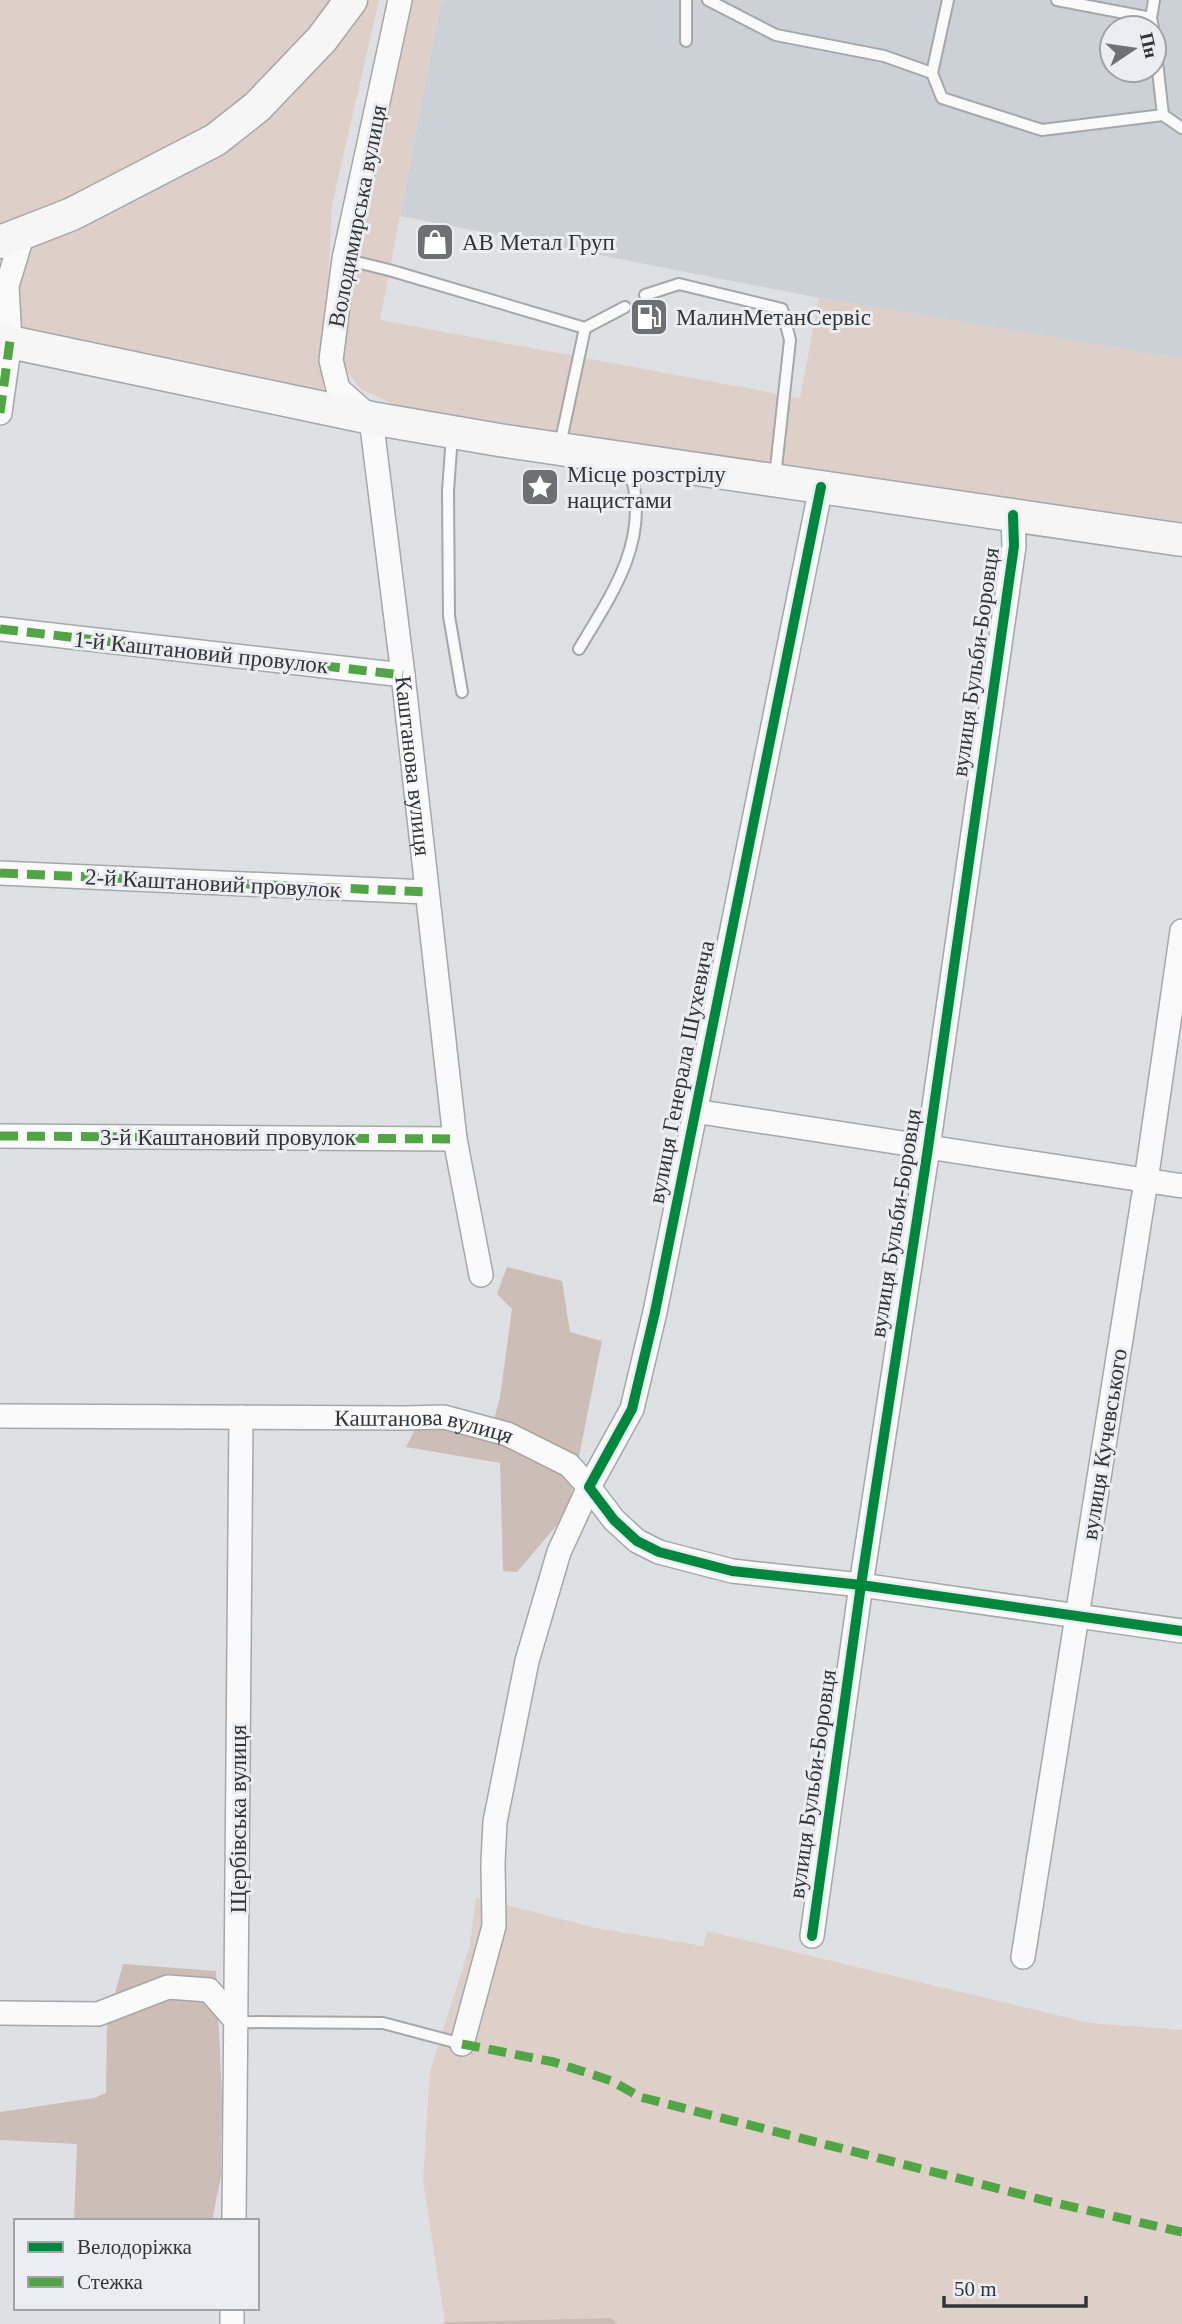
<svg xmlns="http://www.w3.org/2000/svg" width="1182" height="2324" viewBox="0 0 1182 2324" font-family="'Times New Roman',serif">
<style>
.built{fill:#ccd1d8;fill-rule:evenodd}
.green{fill:#dfcfc9}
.forest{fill:#ccbdb7}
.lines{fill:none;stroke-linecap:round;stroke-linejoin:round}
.lane-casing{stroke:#a5a7a9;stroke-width:14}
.street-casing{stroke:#a5a7a9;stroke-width:26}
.secondary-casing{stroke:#a5a7a9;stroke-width:35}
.lane{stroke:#fafafb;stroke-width:10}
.street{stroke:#fafafb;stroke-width:23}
.secondary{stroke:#f6f6f7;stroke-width:32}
.quiet{stroke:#52a544;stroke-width:9;stroke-dasharray:18 9;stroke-linecap:butt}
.cycleway-casing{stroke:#ebedf2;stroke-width:15}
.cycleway{stroke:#00873e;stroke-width:10}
.labels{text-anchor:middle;stroke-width:6;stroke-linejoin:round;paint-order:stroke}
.street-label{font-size:23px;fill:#333436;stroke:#ebedf2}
.poi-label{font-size:23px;fill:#333436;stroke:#ebedf2;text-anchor:start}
</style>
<rect width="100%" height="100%" fill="#dee0e3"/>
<path class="built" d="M 441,0 L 1182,0 L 1182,359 L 819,298 L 400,216 ZM 1112,28 L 1154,28 L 1154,70 L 1112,70 Z"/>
<g class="green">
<path d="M 0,0 L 379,0 L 332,205 L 322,406 L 0,340 Z"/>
<path d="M 412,0 L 441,0 L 380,320 L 800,398 L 819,298 L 1182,359 L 1182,522 L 421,417 L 361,389 L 342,365 L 342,318 Z"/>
<path d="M 476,1897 L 596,1928 L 703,1946 L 707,1931 L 1090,2023 L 1182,2030 L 1182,2324 L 618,2324 L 611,2318 L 445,2322 L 423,2181 L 430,2071 L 470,1945 Z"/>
</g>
<g class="forest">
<path d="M 507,1267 L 562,1281 L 570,1332 L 602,1341 L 568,1512 L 517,1572 L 503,1571 L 500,1463 L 406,1447 L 416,1428 L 437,1425 L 489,1439 L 500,1397 L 512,1309 L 497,1294 Z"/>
<path d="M 123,1964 L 216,1971 L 222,2095 L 221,2176 L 212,2221 L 74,2221 L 77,2144 L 0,2140 L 0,2112 L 94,2098 L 106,2093 L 107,2023 Z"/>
<path d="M 611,2318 L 618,2324 L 443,2324 L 445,2322 Z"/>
</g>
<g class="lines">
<defs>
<g id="lane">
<path d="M 708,0 L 776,35 L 884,56 L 932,73 L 942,98 L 1042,130 L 1163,115 L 1182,128"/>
<path d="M 1057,0 L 1151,18"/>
<path d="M 1153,28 L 1151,18 L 1154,0"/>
<path d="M 1154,35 L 1163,115"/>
<path d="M 686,41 L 686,0"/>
<path d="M 932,73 L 948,0"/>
<path d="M 344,259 L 389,270 L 585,328 L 625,307"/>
<path d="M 645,295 L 679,284 L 782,309 L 790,340 L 775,477"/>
<path d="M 452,435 L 448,491 L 449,616 L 462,692"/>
<path d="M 560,445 L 585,328"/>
<path d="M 579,649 C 609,598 645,549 634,487 C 632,479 627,470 623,462"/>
<path d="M 237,2022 L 383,2023 L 462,2044"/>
</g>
<g id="street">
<path id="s1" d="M 400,0 L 344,259 L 331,360 L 338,389 L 371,418 L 403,675 L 455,1139 L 481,1275"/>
<path d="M 0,413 L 10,341 L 7,286 L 23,233"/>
<path d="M 821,487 L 655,1312 L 632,1409 L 589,1487 L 614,1520 L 637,1541 L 659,1552 L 732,1571 L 861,1585 L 1182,1631"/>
<path d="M 0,629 L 403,675"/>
<path d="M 0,873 L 427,892"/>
<path d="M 694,1111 L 1182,1186"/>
<path d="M 0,1136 L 455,1139"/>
<path id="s2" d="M 0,1416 L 406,1418 L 444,1417 L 507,1434 L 569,1465 L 589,1487 L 559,1552 L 527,1661 L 495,1822 L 493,1862 L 494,1926 L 462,2044"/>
<path d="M 812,1936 L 861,1585 L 928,1148 L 1014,546 L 1013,515"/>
<path d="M 1023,1957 L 1146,1181 L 1182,931"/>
<path d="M 0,2013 L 98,2014 L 168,1987 L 209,1990 L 237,2022"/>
<path d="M 234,2221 L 241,1417"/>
<path d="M 232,2324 L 232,2308"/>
</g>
<g id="secondary">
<path d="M 0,242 L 72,214 L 215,140 L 257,107 L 322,39 L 351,0"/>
<path d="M 0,340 L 371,418 L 499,440 L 1182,540"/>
</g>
</defs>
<use href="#lane" class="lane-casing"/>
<use href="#street" class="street-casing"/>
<use href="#secondary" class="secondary-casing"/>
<use href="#lane" class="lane"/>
<use href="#street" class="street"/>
<use href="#secondary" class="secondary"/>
<g class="quiet">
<path d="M 0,413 L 10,341"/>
<path d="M 0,629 L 403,675"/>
<path d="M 0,873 L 427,892"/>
<path d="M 0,1136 L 455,1139"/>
<path d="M 462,2044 L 554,2062 L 612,2081 L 640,2097 L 1051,2202 L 1182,2232"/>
</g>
<defs>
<g id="cycleway">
<path d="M 821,487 L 655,1312 L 632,1409 L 589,1487 L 614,1520 L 637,1541 L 659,1552 L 732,1571 L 861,1585 L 1182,1631"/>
<path d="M 812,1936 L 861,1585 L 928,1148 L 1014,546 L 1013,515"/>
</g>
</defs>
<use href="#cycleway" class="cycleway-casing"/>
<use href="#cycleway" class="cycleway"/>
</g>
<defs>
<symbol id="shop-square" viewBox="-11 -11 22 22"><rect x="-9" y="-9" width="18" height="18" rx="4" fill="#6f7073" stroke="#ebedf2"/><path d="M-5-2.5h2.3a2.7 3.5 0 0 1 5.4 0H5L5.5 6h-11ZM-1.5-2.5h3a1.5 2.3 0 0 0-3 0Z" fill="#fff"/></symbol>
<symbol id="fuel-square" viewBox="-11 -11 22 22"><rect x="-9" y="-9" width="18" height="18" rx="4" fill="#6f7073" stroke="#ebedf2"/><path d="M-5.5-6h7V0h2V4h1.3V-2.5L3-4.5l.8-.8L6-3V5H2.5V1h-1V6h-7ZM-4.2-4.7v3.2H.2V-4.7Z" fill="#fff"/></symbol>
<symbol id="sight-square" viewBox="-11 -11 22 22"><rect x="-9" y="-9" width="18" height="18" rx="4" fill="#6f7073" stroke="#ebedf2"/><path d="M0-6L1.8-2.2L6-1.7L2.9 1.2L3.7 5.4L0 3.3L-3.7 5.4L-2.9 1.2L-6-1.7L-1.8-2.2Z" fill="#fff"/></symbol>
</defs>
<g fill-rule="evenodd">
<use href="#shop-square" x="413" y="220" width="44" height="44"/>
<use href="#fuel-square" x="627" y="295" width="44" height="44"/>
<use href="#sight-square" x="518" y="465" width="44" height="44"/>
</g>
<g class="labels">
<g class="street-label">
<text transform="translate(357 216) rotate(-79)" y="8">Володимирська вулиця</text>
<text transform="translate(201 652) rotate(6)" y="8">1-й Каштановий провулок</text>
<text transform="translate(975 662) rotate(-82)" y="8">вулиця Бульби-Боровця</text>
<text dy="8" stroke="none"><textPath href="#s1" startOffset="791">Каштанова вулиця</textPath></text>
<text transform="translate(213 883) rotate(3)" y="8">2-й Каштановий провулок</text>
<text transform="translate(681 1072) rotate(-79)" y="8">вулиця Генерала Шухевича</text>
<text x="228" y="1145">3-й Каштановий провулок</text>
<text transform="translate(895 1223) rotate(-81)" y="8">вулиця Бульби-Боровця</text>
<text dy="8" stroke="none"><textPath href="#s2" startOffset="425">Каштанова вулиця</textPath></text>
<text transform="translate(1104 1444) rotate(-81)" y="8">вулиця Кучевського</text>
<text transform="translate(812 1784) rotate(-82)" y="8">вулиця Бульби-Боровця</text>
<text transform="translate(238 1819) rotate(-90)" y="8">Щербівська вулиця</text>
</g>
<g class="poi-label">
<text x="462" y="250">АВ Метал Груп</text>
<text x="676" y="325">МалинМетанСервіс</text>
<text x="567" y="482">Місце розстрілу<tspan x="567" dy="26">нацистами</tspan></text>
</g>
</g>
<rect x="14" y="2219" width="245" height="91" fill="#ebedf2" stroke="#a1a3a7" stroke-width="2"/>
<rect x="28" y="2242" width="35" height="10" fill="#00873e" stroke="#a1a3a7" stroke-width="2"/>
<text x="77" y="2254" font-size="21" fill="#333436">Велодоріжка</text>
<rect x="28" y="2277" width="35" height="10" fill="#52a544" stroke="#a1a3a7" stroke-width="2"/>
<text x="77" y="2289" font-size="21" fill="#333436">Стежка</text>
<g transform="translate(1133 49) rotate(77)"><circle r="33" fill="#ebedf2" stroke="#a1a3a7" stroke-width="2"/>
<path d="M0-5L12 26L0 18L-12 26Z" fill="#6f7073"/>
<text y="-10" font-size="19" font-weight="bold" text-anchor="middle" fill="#333436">Пн</text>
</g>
<path d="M944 2296v10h142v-10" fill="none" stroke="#333436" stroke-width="3.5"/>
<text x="954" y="2296" font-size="21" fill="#333436" stroke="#ebedf2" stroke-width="5" paint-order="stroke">50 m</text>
</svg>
